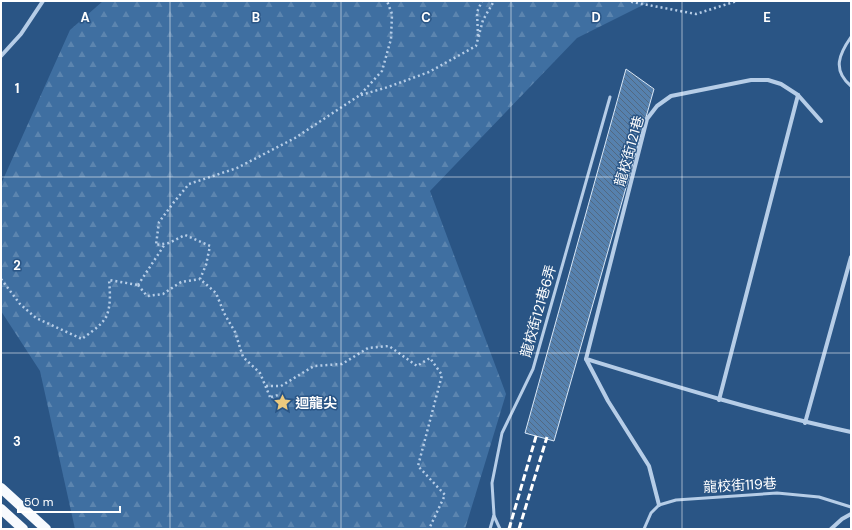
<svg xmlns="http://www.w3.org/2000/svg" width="852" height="530" viewBox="0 0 852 530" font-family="'DM Sans','Noto Sans TC',sans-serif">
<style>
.forest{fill:url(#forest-firs)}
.building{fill:url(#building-back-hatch);stroke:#d9e7f6}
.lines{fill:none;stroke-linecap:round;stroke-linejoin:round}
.path{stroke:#b6cde7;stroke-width:2.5;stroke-dasharray:2 3;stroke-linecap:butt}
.service{stroke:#b6cde7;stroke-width:3}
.minor{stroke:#b6cde7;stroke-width:4}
.primary{stroke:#f7fafe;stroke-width:10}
.rail{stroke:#fff;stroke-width:3;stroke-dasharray:7 3;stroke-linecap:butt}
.grid{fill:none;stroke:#fff;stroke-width:1;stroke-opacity:0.55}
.labels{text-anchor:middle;stroke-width:3;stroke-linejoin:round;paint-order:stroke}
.street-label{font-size:14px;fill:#fff;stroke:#2a5585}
.poi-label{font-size:14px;font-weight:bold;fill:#fff;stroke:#2a5585;text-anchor:start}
.grid-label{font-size:13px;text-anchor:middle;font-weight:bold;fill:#fff;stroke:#2a5585;stroke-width:3;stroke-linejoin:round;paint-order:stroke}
</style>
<defs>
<pattern id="forest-firs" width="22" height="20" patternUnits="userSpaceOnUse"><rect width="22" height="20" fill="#3f6fa1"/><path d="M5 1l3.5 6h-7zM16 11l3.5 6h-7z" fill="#5c85af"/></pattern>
<pattern id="building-back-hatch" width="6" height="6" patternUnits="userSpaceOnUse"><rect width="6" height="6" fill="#5681ae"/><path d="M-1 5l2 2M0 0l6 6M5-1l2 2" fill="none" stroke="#526982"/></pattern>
</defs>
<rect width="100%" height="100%" fill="#2a5585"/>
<path class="forest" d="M 103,1 L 651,1 L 577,38 L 430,191 L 506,394 L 465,529 L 75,529 L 40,371 L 1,311 L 1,184 L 70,30 Z"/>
<path class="building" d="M 626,69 L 654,89 L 554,441 L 525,433 Z"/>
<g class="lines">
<g class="path">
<path d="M 632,1 L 632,2 L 696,14 L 737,1"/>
<path d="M 478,36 L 477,12 L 482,1"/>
<path d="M 361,95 L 388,87 L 429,72 L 476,46 L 483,20 L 494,1"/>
<path d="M 1,279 L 20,304 L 36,318 L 82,339 C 89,333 103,325 107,315 C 111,304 110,291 109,280 L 138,285"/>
<path d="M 138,285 L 147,296 L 163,294 L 181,282 L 200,279"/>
<path d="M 138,285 L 165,244"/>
<path d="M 266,386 L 281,386 L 314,366 L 342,364 L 368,348 L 389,346 L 417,366 L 430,358 L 442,375 L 418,466 L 445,495 L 429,529"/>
<path d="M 271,397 L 278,395"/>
<path d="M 278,403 L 270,397 L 260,373 L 243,357 L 235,332 L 224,313 L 216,293 L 200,279 L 206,265 L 210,246 L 185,235 L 169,243 L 156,245 L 159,222 L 174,202 L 189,184 L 237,168 L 295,138 L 360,95 L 382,71 L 391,39 L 392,14 L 387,1"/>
</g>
<g class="service">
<path d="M 851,37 C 839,54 832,70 851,86"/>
<path d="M 494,516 L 500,529"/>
<path d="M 490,529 L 494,515 L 492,483 L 502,433 L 533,369 L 610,97"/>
<path d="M 644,529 L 651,513 L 659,505 L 676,500 L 777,493 L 819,497 L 851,507"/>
</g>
<g class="minor">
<path d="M 1,56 L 21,34 L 43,1"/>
<path d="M 821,121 L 798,95 L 781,84 L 768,80 L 751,80 L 671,96 L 657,106 L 647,119 L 586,359 C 674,386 761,413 851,432"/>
<path d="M 586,359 L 608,401 L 649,466 L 659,505"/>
<path d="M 719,400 L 798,95"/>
<path d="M 805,423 L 851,257"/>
<path d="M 831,529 L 842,519 L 851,514"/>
</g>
<g class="primary">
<path d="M 1,488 L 46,529"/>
<path d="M 1,509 L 23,529"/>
</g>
<g class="rail">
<path d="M 509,529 L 537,433"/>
<path d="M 519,529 L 547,437"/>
</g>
</g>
<path class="grid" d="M 170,1 L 170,529M 341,1 L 341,529M 511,1 L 511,529M 682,1 L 682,529M 1,177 L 851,177M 1,353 L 851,353"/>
<defs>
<symbol id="sight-bare" viewBox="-9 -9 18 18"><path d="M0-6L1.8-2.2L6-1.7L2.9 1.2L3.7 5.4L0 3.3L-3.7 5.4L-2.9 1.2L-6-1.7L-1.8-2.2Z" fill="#edca7e" stroke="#2a5585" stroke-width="2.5" paint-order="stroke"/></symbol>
</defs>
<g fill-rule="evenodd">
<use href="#sight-bare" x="270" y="390" width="25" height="25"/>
</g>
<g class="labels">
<g class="street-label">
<text transform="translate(629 151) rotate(-74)" y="5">龍校街121巷</text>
<text transform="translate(538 311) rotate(-74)" y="5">龍校街121巷6弄</text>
<text transform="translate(740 485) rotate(-3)" y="5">龍校街119巷</text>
</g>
<g class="poi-label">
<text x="295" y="408">迴龍尖</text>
</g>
</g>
<g class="grid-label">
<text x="85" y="22">A</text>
<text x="256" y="22">B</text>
<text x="426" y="22">C</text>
<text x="596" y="22">D</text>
<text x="767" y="22">E</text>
<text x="17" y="93">1</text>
<text x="17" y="270">2</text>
<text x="17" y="446">3</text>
</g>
<rect width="852" height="530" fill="none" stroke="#ffffff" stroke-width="4"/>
<path d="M18 506v6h102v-6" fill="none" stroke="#ffffff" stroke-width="2"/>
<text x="24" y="506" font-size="12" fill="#ffffff" stroke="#2a5585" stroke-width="3" paint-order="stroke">50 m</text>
</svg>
